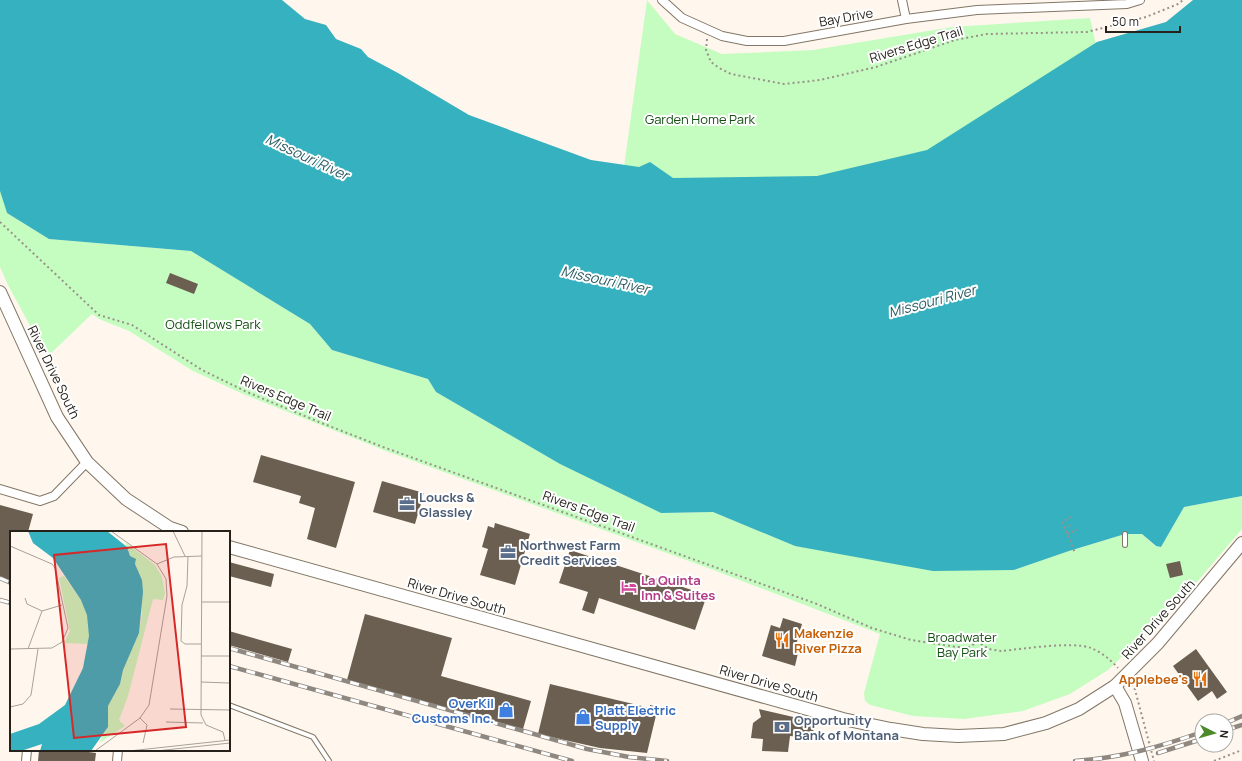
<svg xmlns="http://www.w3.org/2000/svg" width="1242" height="761" viewBox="0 0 1242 761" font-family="Manrope,sans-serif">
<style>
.green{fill:#c5fcc0}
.water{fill:#35b1bf}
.building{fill:#6a5f50}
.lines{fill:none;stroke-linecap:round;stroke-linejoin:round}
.lane-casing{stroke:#827767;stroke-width:6}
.street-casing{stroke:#827767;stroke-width:10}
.secondary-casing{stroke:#827767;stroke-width:14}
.path{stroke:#99928a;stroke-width:2;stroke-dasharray:2 3;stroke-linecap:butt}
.lane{stroke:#fff;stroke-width:4}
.street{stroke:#fff;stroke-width:8}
.secondary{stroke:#fff;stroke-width:12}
.rail-casing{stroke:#8e8880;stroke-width:4.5}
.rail{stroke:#fff;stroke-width:3;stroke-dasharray:9;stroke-linecap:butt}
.labels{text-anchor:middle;stroke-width:4;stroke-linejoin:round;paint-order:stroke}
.street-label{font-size:13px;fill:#26221b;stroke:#fff}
.park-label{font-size:13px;fill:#144f13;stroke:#fff}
.service-label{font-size:13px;font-weight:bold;fill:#4e5e75;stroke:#fff;text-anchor:start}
.hotel-label{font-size:13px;font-weight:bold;fill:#b23c85;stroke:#fff;text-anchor:start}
.food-label{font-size:13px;font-weight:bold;fill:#c56008;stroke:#fff;text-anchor:start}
.shop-label{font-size:13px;font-weight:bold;fill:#366cbe;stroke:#fff;text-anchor:end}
.water-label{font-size:14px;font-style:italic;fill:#2a5c62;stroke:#fff}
.inset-road{fill:none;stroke:#a8a299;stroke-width:1}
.view{fill:#d62828;fill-opacity:0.15;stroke:#d62828;stroke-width:2}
.inset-edge{fill:none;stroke:#26221b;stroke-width:2}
</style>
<rect width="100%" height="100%" fill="#fff7ed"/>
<g class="green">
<path d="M 647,0 L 675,34 L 722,54 L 813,50 L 952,27 L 1090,18 L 1098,53 L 965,138 L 871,176 L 715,190 L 623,174 Z"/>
<path d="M 0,191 L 7,213 L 49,239 L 191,251 L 310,324 L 332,350 L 428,379 L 436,392 L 560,464 L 661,513 L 713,512 L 795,546 L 1014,570 L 1069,551 L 1125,534 L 1142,534 L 1155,546 L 1161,547 L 1184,507 L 1242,496 L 1242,529 L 1179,603 L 1108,670 L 1070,694 L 1023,711 L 964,719 L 913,716 L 870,705 L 865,701 L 864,693 L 880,634 L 711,569 L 386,451 L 243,394 L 193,371 L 129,331 L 99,319 L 92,314 L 47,357 L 8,285 L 0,267 Z"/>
</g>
<path class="water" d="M 0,0 L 282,0 L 305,19 L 326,25 L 336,39 L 361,49 L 368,57 L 398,73 L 469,115 L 591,160 L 639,167 L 650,162 L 673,178 L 817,176 L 927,150 L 1097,42 L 1166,22 L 1193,0 L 1242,0 L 1242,496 L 1184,507 L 1161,547 L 1156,546 L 1142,534 L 1125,534 L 1069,551 L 1014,570 L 933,571 L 795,546 L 713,512 L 661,513 L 560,464 L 436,392 L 428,379 L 332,350 L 310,324 L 191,251 L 49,239 L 7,213 L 0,191 Z"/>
<g class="building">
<path d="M 170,273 L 198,284 L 194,294 L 166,283 Z"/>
<path d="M 261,455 L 355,482 L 336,548 L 307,539 L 315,508 L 299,503 L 301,496 L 253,482 Z"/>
<path d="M 382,481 L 424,493 L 415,524 L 373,512 Z"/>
<path d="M 0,505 L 33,514 L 28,532 L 11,532 L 11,582 L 0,577 Z"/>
<path d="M 495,523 L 530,534 L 515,585 L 480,575 L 488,549 L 482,547 L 488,526 L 494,528 Z"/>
<path d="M 570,550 L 707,595 L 695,630 L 599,598 L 594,614 L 582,610 L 588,592 L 559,583 Z"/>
<path d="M 1180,561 L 1183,575 L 1170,578 L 1166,564 Z"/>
<path d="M 229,562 L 274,574 L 271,587 L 229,576 Z"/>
<path d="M 365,614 L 452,638 L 441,676 L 531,701 L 523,729 L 347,680 Z"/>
<path d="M 783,618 L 802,624 L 794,652 L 798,653 L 795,666 L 762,656 L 771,625 L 780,628 Z"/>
<path d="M 229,631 L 292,649 L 288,662 L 229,645 Z"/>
<path d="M 1196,649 L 1227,692 L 1217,699 L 1212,691 L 1198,701 L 1173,666 Z"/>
<path d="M 550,684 L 650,708 L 650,705 L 658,707 L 647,753 L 600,748 L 538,734 Z"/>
<path d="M 759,709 L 815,722 L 812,738 L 790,736 L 788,752 L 762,751 L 763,739 L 751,738 L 753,723 L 761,717 Z"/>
<path d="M 39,750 L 74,750 L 96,753 L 95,761 L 38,761 Z"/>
</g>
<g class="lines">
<defs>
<g id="lane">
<path d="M 1125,545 L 1125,534"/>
<path d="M 229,705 L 313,737 L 329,761"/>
</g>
<g id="street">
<path d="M 662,0 L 682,18 L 722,36 L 747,41 L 784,41 L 906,19 L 977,10 L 1127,4 L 1140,0"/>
<path d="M 902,0 L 906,19"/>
<path d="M 0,489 L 40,501 L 54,496 L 87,462"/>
<path d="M 26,761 L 27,750"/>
<path d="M 117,761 L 118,750"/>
</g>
<g id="secondary">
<path d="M 0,292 L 57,417 L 87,462 L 126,499 L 170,528 L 182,532"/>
<path d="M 229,547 L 843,719 L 891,729 L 923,734 L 958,736 L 1004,734 L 1046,723 L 1079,709 L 1115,686 L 1158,643 L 1242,543"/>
<path d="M 1115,686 L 1125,703 L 1142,761"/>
</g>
</defs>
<use href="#lane" class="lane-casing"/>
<use href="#street" class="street-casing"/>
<use href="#secondary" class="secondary-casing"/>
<g class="path">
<path d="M 707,39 L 706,50 L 711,62 L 719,68 L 731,74 L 784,84 L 820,80 L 876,67 L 955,40 L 987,34 L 1087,32 L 1146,17 L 1178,4 L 1183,0"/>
<path d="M 0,222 L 99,315 L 132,325 L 202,370 L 247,392 L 319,422 L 383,447 L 817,604 L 872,628 L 911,640 L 957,647 L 969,647 L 978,642 L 989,649 L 1001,651 C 1023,649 1072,641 1091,648 C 1101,652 1111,660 1118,668"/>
<path d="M 1071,517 L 1062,522 L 1075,553"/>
<path d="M 1064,528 L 1074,524"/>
<path d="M 1067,534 L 1077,530"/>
<path d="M 1132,684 L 1134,686 L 1154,761"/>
<path d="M 1214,761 L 1242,750"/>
</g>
<use href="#lane" class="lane"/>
<use href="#street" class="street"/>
<use href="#secondary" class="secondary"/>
<defs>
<g id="rail">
<path d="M 0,578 L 11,583"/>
<path d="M 0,600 L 11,603"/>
<path d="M 229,648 L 587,749 L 629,757 L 667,761"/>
<path d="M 229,666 L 572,761"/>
<path d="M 1226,723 L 1242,716"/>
<path d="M 1226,730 L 1242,725"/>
<path d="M 1158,753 L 1202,739"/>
<path d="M 1075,761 C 1121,758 1159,747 1202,732"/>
</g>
</defs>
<use href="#rail" class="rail-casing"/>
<use href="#rail" class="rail"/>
</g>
<defs>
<symbol id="office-bare" viewBox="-9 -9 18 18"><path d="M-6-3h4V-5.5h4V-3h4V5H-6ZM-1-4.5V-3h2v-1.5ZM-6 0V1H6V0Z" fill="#5c6f8a" stroke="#fff" stroke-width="2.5" paint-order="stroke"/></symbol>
<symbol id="hotel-bare" viewBox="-9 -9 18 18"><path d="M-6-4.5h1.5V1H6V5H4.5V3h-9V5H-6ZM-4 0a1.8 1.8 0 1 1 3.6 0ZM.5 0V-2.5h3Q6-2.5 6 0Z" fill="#d1479c" stroke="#fff" stroke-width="2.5" paint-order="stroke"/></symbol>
<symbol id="restaurant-bare" viewBox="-9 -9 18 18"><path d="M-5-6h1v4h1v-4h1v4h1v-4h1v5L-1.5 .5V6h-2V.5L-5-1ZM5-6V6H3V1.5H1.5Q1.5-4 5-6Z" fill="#e8710a" stroke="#fff" stroke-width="2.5" paint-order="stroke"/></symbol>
<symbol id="shop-bare" viewBox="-9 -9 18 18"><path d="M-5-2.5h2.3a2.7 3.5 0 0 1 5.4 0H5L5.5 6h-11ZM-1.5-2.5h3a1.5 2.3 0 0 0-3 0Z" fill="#3f7fe0" stroke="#fff" stroke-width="2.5" paint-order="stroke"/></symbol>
<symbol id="bank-bare" viewBox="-9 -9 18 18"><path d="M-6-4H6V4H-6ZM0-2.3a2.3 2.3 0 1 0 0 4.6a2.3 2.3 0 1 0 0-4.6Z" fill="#5c6f8a" stroke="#fff" stroke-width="2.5" paint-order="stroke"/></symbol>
</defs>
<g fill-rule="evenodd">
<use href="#office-bare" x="396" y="493" width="22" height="22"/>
<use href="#office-bare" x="497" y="541" width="22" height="22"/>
<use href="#hotel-bare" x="618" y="576" width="22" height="22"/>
<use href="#restaurant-bare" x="771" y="629" width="22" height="22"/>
<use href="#restaurant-bare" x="1189" y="668" width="22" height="22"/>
<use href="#shop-bare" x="495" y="699" width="22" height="22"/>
<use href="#shop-bare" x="572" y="706" width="22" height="22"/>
<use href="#bank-bare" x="771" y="716" width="22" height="22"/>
</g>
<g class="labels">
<g class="street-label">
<text transform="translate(846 17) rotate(-10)" y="5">Bay Drive</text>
<text transform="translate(916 44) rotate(-17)" y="5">Rivers Edge Trail</text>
<text transform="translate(54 372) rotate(64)" y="5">River Drive South</text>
<text transform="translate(286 398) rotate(23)" y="5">Rivers Edge Trail</text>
<text transform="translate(589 511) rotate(20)" y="5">Rivers Edge Trail</text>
<text transform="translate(457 596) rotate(16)" y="5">River Drive South</text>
<text transform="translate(1158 619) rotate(-48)" y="5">River Drive South</text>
<text transform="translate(769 683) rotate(16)" y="5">River Drive South</text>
</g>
<g class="park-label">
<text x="700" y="124">Garden Home Park</text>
<text x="213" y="329">Oddfellows Park</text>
<text x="962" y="642">Broadwater<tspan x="962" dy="15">Bay Park</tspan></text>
</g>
<g class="service-label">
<text x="419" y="502">Loucks &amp;<tspan x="419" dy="15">Glassley</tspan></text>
<text x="520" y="550">Northwest Farm<tspan x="520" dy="15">Credit Services</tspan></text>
<text x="794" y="725">Opportunity<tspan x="794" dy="15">Bank of Montana</tspan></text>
</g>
<g class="hotel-label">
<text x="641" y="585">La Quinta<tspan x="641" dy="15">Inn &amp; Suites</tspan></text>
</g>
<g class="food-label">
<text x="794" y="638">Makenzie<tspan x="794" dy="15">River Pizza</tspan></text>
<text x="1188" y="684" text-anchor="end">Applebee's</text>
</g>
<g class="shop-label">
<text x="494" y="708">OverKil<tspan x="494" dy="15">Customs Inc.</tspan></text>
<text x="595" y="715" text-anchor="start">Platt Electric<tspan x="595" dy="15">Supply</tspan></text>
</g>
<g class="water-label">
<text transform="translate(307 157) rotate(25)" y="5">Missouri River</text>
<text transform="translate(605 280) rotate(12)" y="5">Missouri River</text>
<text transform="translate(932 301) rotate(-15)" y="5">Missouri River</text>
</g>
</g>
<g transform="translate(10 531)">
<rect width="220" height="220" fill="#fff7ed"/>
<path d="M 115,11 L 145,34 L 152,46 L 155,62 L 153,69 L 143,68 L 118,165 L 109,189 L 115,195 L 89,212 L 98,196 L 98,175 L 110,153 L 113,138 L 129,102 L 132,82 L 132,49 L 125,33 L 126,29 L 120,25 ZM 54,45 L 76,76 L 81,99 L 80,113 L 54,112 L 60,100 L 49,47 Z" fill="#c5fcc0"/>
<path d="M 18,0 L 97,0 L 117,16 L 120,25 L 126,28 L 125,33 L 132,49 L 133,61 L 129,102 L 113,139 L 110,153 L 98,175 L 98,196 L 81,220 L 30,220 L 32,213 L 11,220 L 0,220 L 0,203 L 29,193 L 55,174 L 73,137 L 79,105 L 77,84 L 71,69 L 43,27 L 23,12 Z" fill="#35b1bf"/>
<path class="inset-road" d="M 163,0 L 175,25M 192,0 L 191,184 L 196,194 L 213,201 L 215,209M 0,15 L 42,33 L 45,37 L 58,97 L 52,111 L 42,117 L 0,118M 178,25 L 177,55 L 172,74 L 171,110 L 175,113 L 191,113M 147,33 L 164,26 L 192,25M 15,67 L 17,73 L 32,80M 192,71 L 220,71M 18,118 L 32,80 L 52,74M 191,125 L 220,125M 191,151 L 219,152M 0,176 L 13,173 L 21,164 L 28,118M 160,178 L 220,179M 130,187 L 137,194 L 133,212M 156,191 L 193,192M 220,192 L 220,65M 85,220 L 130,187 L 139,174 L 157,65 L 156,48 L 147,33 L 101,0M 119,220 L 220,209M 146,220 L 220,212"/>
<path class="view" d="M 156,13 L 176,196 L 64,207 L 44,24 Z"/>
<rect width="220" height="220" class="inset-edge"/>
</g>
<g transform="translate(1214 733) rotate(96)"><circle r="19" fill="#ffffff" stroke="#a8a7a4"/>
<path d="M0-3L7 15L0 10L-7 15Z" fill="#4d8a2a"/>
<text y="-6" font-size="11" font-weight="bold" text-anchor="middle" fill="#26221b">N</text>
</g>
<path d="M1106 26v6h74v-6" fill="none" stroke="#26221b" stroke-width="2"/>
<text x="1112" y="26" font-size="12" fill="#26221b" stroke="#ffffff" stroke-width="3" paint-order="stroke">50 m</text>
</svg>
